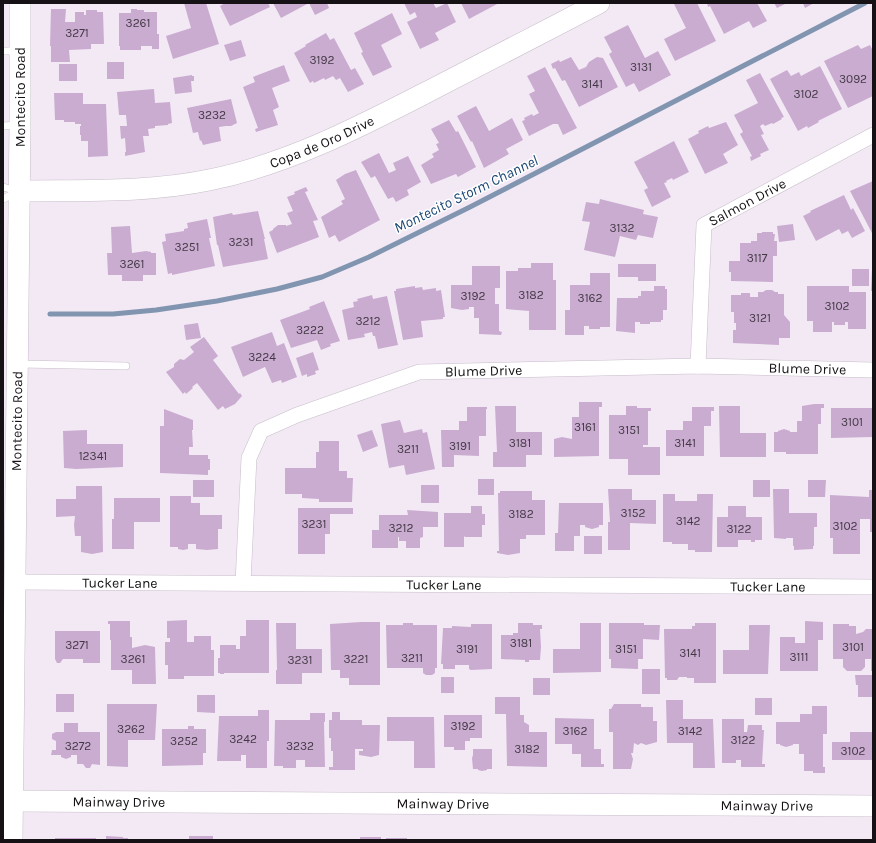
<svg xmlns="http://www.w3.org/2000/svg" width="876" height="843" viewBox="0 0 876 843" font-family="Karla,sans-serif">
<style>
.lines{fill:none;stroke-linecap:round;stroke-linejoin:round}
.stream{stroke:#8195b0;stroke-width:5}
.building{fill:#caacd1}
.lane-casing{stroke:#c7bdc9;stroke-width:8}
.street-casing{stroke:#c7bdc9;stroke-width:16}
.secondary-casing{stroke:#c7bdc9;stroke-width:22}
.lane{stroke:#fff;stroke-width:7}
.street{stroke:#fff;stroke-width:15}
.secondary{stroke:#fff;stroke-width:21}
.labels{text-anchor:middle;stroke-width:3;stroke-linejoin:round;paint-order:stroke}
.number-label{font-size:12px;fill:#423844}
.street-label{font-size:14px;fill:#151115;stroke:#fff}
.water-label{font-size:15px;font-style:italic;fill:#1c4674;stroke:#fff}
</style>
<rect width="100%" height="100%" fill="#f3e9f5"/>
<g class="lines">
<path class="stream" d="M 50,314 L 113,314 L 156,310 L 217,301 L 277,289 L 322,277 L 369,257 L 470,207 L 865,3"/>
</g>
<g class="building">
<path d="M 184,3 L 206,3 L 219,44 L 173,59 L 166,36 L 191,28 Z"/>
<path d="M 225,3 L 268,3 L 270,7 L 230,26 L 220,6 Z"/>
<path d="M 273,3 L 327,3 L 329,8 L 315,15 L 309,3 L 281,18 Z"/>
<path d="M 404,3 L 433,3 L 436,8 L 447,3 L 456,22 L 435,33 L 439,40 L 420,49 L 407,22 L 417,17 L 415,12 L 410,15 Z"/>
<path d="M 461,3 L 499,3 L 469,19 Z"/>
<path d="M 675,3 L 697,3 L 716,41 L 675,61 L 664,39 L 686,28 L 674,4 Z"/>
<path d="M 707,3 L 757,3 L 767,21 L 753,28 L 749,21 L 724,34 L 710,6 L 708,7 Z"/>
<path d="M 774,3 L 787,3 L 777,8 Z"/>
<path d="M 803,3 L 814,3 L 805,8 Z"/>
<path d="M 51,9 L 66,9 L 65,22 L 75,22 L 75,12 L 84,12 L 84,15 L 86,15 L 86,10 L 97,10 L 97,12 L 103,12 L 104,44 L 91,44 L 91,49 L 69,50 L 70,62 L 51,62 L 51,46 L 50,46 Z"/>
<path d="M 131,9 L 137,9 L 137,10 L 144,10 L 144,12 L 157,12 L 157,34 L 159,34 L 159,49 L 152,49 L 152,46 L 141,46 L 141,50 L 120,50 L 120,46 L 119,46 L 119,13 L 131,13 Z"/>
<path d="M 392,13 L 402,34 L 381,45 L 392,67 L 373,76 L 361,53 L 363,52 L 354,33 Z"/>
<path d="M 628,25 L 645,58 L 658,51 L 671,75 L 639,92 L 634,83 L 626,87 L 609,54 L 612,52 L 604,37 Z"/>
<path d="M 326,33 L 330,40 L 334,38 L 351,70 L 355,68 L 364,84 L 348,92 L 340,78 L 336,80 L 333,76 L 325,80 L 324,78 L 314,83 L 313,81 L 310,83 L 294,53 L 306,46 L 305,45 Z"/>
<path d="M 241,40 L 246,56 L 230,61 L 224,45 Z"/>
<path d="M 858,45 L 861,49 L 870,45 L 873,51 L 873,96 L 848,108 L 824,61 Z"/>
<path d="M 571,57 L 579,70 L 586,67 L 589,62 L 597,57 L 603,58 L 618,87 L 579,107 L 565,80 L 562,81 L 555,68 L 553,69 L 551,64 L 559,60 L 560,62 Z"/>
<rect x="107" y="62" width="17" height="17"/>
<rect x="59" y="64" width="18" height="17"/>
<path d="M 284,65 L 290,81 L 272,88 L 279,107 L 273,110 L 278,125 L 256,132 L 255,129 L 258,128 L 243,87 L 255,82 L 253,77 Z"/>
<path d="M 820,66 L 842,109 L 818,121 L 819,122 L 808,128 L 807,126 L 798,131 L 770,79 L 787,70 L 791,76 L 799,72 L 801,76 Z"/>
<path d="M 545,67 L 577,128 L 563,135 L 558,124 L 553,124 L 529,136 L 522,121 L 525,120 L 524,118 L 532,114 L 533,116 L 539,113 L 529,94 L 535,91 L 527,76 Z"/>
<path d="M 760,73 L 784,117 L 781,118 L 782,119 L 773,124 L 772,123 L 765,126 L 763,124 L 760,126 L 764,134 L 761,135 L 769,150 L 760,154 L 761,156 L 751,161 L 750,157 L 752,156 L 740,134 L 743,132 L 734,115 L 758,103 L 746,80 Z"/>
<path d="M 192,75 L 192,76 L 194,76 L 194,81 L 191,81 L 192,92 L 175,94 L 173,78 Z"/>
<path d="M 154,89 L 155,103 L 170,102 L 172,123 L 168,124 L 168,125 L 155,126 L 155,128 L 148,129 L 149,136 L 143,136 L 145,152 L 125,156 L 125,152 L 126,152 L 125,138 L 121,139 L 120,126 L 127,126 L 126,115 L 119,115 L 117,92 Z"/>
<path d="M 54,93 L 83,93 L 83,104 L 106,104 L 108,156 L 88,157 L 88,141 L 81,141 L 81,135 L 80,135 L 80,126 L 81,126 L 81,124 L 75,124 L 75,122 L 64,122 L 64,120 L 55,120 Z"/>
<path d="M 231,99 L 237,123 L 231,126 L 226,126 L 219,127 L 221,141 L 203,145 L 201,140 L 200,141 L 198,132 L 193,133 L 187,108 Z"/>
<path d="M 476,106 L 489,131 L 512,118 L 523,140 L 506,149 L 509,154 L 484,168 L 472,141 L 471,142 L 457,116 Z"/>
<path d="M 449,120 L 456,132 L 458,131 L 476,167 L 458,177 L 456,174 L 431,184 L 421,165 L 434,157 L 432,154 L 439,150 L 436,144 L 439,143 L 431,129 Z"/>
<path d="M 726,122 L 738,145 L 723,154 L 728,163 L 705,174 L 688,139 L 699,133 L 698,131 L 708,126 L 709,128 Z"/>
<path d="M 674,141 L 689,172 L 673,180 L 672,178 L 666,181 L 667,182 L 664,183 L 671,197 L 652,207 L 644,190 L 648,188 L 634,162 Z"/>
<path d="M 379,153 L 389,173 L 396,170 L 393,163 L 408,156 L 421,182 L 407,190 L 409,195 L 396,202 L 393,197 L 388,199 L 375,176 L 371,178 L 361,162 Z"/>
<path d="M 356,170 L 380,220 L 339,242 L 335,235 L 329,238 L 321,217 L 343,204 L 341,201 L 345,199 L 336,180 L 345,174 Z"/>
<path d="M 873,181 L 873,235 L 850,191 Z"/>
<path d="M 306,187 L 308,191 L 305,192 L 318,220 L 313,221 L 319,237 L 277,253 L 269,232 L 273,230 L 273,229 L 278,225 L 286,225 L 286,226 L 292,224 L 287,213 L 293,211 L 287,197 L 295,194 L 294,192 Z"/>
<path d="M 844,195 L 851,210 L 853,208 L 865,231 L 852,238 L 848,231 L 842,234 L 839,229 L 816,241 L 803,216 L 811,212 L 810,211 Z"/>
<path d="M 600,199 L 644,210 L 643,214 L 658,217 L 653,238 L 638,235 L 636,240 L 620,236 L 615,257 L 584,250 L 590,222 L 582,221 L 586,202 L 599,204 Z"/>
<path d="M 258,211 L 265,239 L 264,239 L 268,259 L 223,267 L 218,245 L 217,245 L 213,217 L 232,213 L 233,215 Z"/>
<path d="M 207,219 L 211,238 L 209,238 L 215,266 L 172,275 L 172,273 L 168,274 L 162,242 L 166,241 L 165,234 L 184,231 L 184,229 L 188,228 L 187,223 Z"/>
<path d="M 793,224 L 795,240 L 779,242 L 777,226 Z"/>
<path d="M 130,226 L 132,253 L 146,251 L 151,252 L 151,253 L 156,253 L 156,275 L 143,275 L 143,281 L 122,281 L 122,275 L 108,275 L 107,253 L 112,253 L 111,227 Z"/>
<path d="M 762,232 L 773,232 L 773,234 L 775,234 L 774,241 L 777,241 L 777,256 L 773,256 L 773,282 L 731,281 L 731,272 L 729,272 L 729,261 L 740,261 L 740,243 L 751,243 L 751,241 L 757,241 L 757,233 L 762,233 Z"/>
<path d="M 531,263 L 553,263 L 553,280 L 556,280 L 556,330 L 529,330 L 529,311 L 506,309 L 506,271 L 518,271 L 518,268 L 531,268 Z"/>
<path d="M 618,264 L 656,264 L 656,281 L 638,281 L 638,277 L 618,277 Z"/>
<path d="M 472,266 L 500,266 L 500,288 L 495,288 L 495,304 L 499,304 L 499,331 L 502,332 L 501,335 L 479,334 L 479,318 L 474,318 L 474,307 L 469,307 L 469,309 L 462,310 L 451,308 L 451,285 L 472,285 Z"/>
<rect x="852" y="269" width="17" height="17"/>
<path d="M 872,269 L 873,269 L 873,291 L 871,291 Z"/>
<path d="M 590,273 L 610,273 L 610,327 L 600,327 L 600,329 L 589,329 L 589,326 L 584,326 L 584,335 L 565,335 L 565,310 L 570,310 L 570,285 L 590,285 Z"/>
<path d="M 415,286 L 415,288 L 422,287 L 423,290 L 436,288 L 436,291 L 441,290 L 445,317 L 443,317 L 443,319 L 421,321 L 423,337 L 403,340 L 394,291 L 396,291 L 396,289 Z"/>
<path d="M 654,286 L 665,286 L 665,289 L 667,289 L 667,310 L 663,310 L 663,320 L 661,320 L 661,322 L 650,322 L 650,324 L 640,324 L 640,322 L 635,322 L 635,333 L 616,331 L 617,298 L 638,298 L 638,296 L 641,296 L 641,291 L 654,291 Z"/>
<path d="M 807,286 L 849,286 L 849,292 L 866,292 L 866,329 L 848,329 L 848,322 L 845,322 L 845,325 L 834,325 L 834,322 L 832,322 L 832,332 L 813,332 L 813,321 L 807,321 Z"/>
<path d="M 766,290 L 772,290 L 775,292 L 778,292 L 778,294 L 784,294 L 784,315 L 790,322 L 790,338 L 779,338 L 779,345 L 733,343 L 733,330 L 736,330 L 736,323 L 734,323 L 734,312 L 731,312 L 731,295 L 741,295 L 741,293 L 750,293 L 750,297 L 758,297 L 758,292 L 763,292 Z"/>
<path d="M 372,295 L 373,299 L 387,296 L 398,345 L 378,349 L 375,336 L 373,336 L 372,332 L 364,334 L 365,337 L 348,340 L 342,310 L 354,307 L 353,302 L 358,301 L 357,299 Z"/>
<path d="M 324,301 L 340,341 L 330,344 L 331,346 L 321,350 L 317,340 L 291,348 L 280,320 L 310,309 L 309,307 Z"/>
<path d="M 198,323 L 201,338 L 186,340 L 184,325 Z"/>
<path d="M 272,332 L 277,346 L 284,343 L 297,377 L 282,383 L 281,380 L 272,383 L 265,367 L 243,377 L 231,347 Z"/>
<path d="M 204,337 L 218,356 L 213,360 L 239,394 L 240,393 L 242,396 L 235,404 L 225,409 L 223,406 L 218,410 L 197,383 L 192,387 L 193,388 L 186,394 L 185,392 L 183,394 L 166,372 L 174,367 L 174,364 L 180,359 L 184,360 L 194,352 L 190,347 Z"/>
<path d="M 313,352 L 319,370 L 315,371 L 316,374 L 307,377 L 307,374 L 302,376 L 296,358 Z"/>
<path d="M 579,402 L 602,402 L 602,407 L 599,407 L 599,456 L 554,457 L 554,439 L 562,437 L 572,439 L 572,417 L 579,417 Z"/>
<path d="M 814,404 L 824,404 L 824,408 L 821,408 L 821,424 L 818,424 L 818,454 L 786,454 L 786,452 L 774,452 L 774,432 L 778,432 L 778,431 L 784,429 L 790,431 L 790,432 L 797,432 L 797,421 L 802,421 L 802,406 Z"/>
<path d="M 495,406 L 516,406 L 516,432 L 542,432 L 542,455 L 526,455 L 526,467 L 493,467 L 493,452 L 497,452 Z"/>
<path d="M 626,406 L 637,406 L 637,408 L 651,408 L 651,411 L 648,411 L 648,445 L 643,445 L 643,447 L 660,447 L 660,475 L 628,475 L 628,459 L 609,459 L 609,415 L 626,415 Z"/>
<path d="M 719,406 L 740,406 L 740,433 L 766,433 L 766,457 L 720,457 Z"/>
<path d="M 467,407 L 487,407 L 487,409 L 486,409 L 486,436 L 479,436 L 479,456 L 454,455 L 454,467 L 442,467 L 441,430 L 459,430 L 459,421 L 467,421 Z"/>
<path d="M 692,407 L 714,407 L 714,411 L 711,411 L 711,426 L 704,426 L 704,456 L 666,456 L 666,430 L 683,430 L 683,421 L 692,421 Z"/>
<path d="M 831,408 L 873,408 L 873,437 L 831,438 Z"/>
<path d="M 164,409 L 193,420 L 193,430 L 192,430 L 193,447 L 189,447 L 189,455 L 208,455 L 208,459 L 210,459 L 210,470 L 208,470 L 208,475 L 160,473 L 160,426 L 164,426 Z"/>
<path d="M 400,420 L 404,433 L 422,429 L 423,433 L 427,432 L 435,469 L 406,475 L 404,465 L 389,468 L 381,424 Z"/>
<path d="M 87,430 L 87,444 L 123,444 L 123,467 L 76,469 L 64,468 L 63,431 Z"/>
<path d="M 372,430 L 378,446 L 363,452 L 357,435 Z"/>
<path d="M 319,441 L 339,441 L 339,471 L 347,471 L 347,478 L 353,478 L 352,502 L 319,502 L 319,499 L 302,498 L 302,494 L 285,494 L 285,468 L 316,468 L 316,452 L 319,452 Z"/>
<rect x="478" y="479" width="16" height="16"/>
<rect x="193" y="480" width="21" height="17"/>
<rect x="753" y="480" width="17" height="17"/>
<path d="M 808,480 L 826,480 L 825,497 L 808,497 Z"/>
<rect x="421" y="485" width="18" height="18"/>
<path d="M 76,486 L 102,486 L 103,552 L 92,554 L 81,552 L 81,536 L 75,536 L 74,525 L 75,516 L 56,517 L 56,499 L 76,499 Z"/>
<path d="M 608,489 L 632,489 L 632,500 L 656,500 L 656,524 L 630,523 L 630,550 L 608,550 L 608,522 L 610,522 Z"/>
<path d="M 773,489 L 789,489 L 789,513 L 817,513 L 817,527 L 814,527 L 814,546 L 813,546 L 813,549 L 794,550 L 794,546 L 793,546 L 793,538 L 786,538 L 786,539 L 774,538 Z"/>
<path d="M 869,490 L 873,490 L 873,532 L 870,532 L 870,519 L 860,519 L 860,554 L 833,554 L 833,538 L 830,538 L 830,495 L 869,497 Z"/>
<path d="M 500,491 L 532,491 L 532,500 L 545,500 L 545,535 L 526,535 L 526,539 L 520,539 L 520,553 L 508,555 L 497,553 L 497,551 L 499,551 L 498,493 L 500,493 Z"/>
<path d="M 663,494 L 675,494 L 675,501 L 697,501 L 697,494 L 713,494 L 712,552 L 695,552 L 695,550 L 688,550 L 688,544 L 672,544 L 672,542 L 663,542 Z"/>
<path d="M 170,496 L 191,496 L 191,503 L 200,503 L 200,515 L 222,515 L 222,529 L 218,529 L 218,549 L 207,550 L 196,549 L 196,544 L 188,544 L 188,549 L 183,550 L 178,549 L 178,547 L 170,547 Z"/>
<path d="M 114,498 L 160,498 L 160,522 L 134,522 L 134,549 L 112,549 L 112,519 L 114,519 Z"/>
<path d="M 559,503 L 603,503 L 603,525 L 599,525 L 599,527 L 592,529 L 585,527 L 585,525 L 580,525 L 580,536 L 574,536 L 574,551 L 555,551 L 555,533 L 558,533 Z"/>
<path d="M 471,506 L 482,506 L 482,514 L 485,514 L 485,525 L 482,525 L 482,537 L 465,537 L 464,536 L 464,547 L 444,547 L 444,513 L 471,513 Z"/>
<path d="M 728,506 L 746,506 L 746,517 L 762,517 L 762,540 L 755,540 L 755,542 L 751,542 L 751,540 L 738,540 L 738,547 L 717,547 L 717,517 L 728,517 Z"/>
<path d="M 298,508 L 353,508 L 353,514 L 330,514 L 330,534 L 325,534 L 325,554 L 298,554 Z"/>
<path d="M 407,510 L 438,512 L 438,527 L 423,527 L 423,537 L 420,538 L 420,548 L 406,548 L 406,541 L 399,541 L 399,537 L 398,537 L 398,548 L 372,548 L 372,530 L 379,530 L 379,515 L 408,515 Z"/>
<rect x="584" y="536" width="18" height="18"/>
<path d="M 187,620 L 187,642 L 194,642 L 194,636 L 211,636 L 211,650 L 214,650 L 214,676 L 184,676 L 184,679 L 168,679 L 168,665 L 165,665 L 165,642 L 170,642 L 170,638 L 167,638 L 167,621 Z"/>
<path d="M 246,620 L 269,620 L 269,673 L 224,673 L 224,674 L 220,674 L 220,673 L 218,673 L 218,658 L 220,658 L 220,645 L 236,645 L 236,649 L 240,649 L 240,636 L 246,636 Z"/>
<path d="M 108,621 L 130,621 L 130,637 L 132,637 L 132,648 L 145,645 L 155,647 L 156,684 L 132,684 L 132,670 L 111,670 L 111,640 L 110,640 L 110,624 L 108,624 Z"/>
<path d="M 805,621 L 823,622 L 823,640 L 818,640 L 818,671 L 780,671 L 780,637 L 795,637 L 795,643 L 805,643 Z"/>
<path d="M 361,622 L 380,622 L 380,685 L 349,685 L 349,678 L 340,678 L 340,670 L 331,670 L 330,624 Z"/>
<path d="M 276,623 L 296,623 L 296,649 L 322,649 L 322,673 L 302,673 L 302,684 L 276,684 L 276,670 L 277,670 Z"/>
<path d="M 403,623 L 413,623 L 413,625 L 437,625 L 437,668 L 435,668 L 435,673 L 432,675 L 426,675 L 423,673 L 423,668 L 387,668 L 386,625 L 403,625 Z"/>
<path d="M 518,623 L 533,623 L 533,625 L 542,625 L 542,629 L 540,629 L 541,647 L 540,660 L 529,660 L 529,662 L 525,662 L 525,660 L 501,659 L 501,635 L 513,635 L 513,633 L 518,633 Z"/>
<path d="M 580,623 L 601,623 L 601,672 L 553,673 L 553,649 L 580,649 Z"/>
<path d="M 609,623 L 644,623 L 644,625 L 660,625 L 659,640 L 643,639 L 643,659 L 638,659 L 638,669 L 611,668 L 611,659 L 609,659 Z"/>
<path d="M 695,623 L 716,623 L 716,683 L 694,683 L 694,678 L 687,678 L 687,677 L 679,677 L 677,680 L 667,680 L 667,678 L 665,678 L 664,629 L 692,629 L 692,626 L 695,626 Z"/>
<path d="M 471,624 L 492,624 L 492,669 L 471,670 L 469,669 L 469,665 L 455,665 L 455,669 L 443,669 L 443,664 L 441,664 L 443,628 L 452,628 L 452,626 L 471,627 Z"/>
<path d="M 833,624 L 849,624 L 849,626 L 856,626 L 856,634 L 863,632 L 866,629 L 873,629 L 873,671 L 871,671 L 871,659 L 865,659 L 865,667 L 861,671 L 847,671 L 843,667 L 843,659 L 833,659 Z"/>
<path d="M 749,625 L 770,625 L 768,674 L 723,674 L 723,650 L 749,650 Z"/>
<path d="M 55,631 L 100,631 L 100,663 L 83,663 L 83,659 L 63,659 L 60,663 L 57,663 L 55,659 Z"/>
<rect x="642" y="669" width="18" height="25"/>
<path d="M 855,675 L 873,675 L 873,697 L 858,697 L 858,685 L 856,685 Z"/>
<rect x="441" y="677" width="13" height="16"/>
<rect x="533" y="678" width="17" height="17"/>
<rect x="56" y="694" width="18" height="18"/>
<path d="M 197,695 L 215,695 L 215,713 L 197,712 Z"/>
<path d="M 495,697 L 520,697 L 520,715 L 524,715 L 524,722 L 529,725 L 529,732 L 547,732 L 547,767 L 507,766 L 506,714 L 495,714 Z"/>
<rect x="755" y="698" width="17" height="17"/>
<path d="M 666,700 L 683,700 L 683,719 L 713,719 L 715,768 L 693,768 L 693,743 L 667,743 Z"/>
<path d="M 107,704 L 157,704 L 155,740 L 128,740 L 128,767 L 107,766 Z"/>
<path d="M 614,704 L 641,704 L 641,707 L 653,707 L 653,721 L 657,721 L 657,742 L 646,745 L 641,743 L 638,745 L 634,743 L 633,753 L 631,753 L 633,759 L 631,769 L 613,769 L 613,732 L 609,732 L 609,709 L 611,709 Z"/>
<path d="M 812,706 L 827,706 L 827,734 L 823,734 L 823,767 L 825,767 L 825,773 L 813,773 L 813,771 L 804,771 L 804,754 L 799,754 L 799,744 L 793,744 L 793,745 L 786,747 L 780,745 L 780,744 L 776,744 L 776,722 L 800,722 L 800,714 L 812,714 Z"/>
<path d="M 258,710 L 269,710 L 269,741 L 267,741 L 267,768 L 246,768 L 246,755 L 241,755 L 241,761 L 217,761 L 219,716 L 258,716 Z"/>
<path d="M 332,712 L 340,712 L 340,720 L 362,720 L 362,725 L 380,725 L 379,755 L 371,757 L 359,755 L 359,751 L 363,751 L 363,749 L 355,749 L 355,770 L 329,770 L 329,767 L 333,767 L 333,751 L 331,751 L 331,738 L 329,738 L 329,720 L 332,720 Z"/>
<path d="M 310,713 L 325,713 L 325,722 L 324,722 L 325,767 L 305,767 L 305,760 L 296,760 L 296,768 L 283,768 L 283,766 L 274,766 L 275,720 L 310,720 Z"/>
<path d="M 444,715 L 482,715 L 482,738 L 470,738 L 470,741 L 465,741 L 465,750 L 454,750 L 454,747 L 444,747 Z"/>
<path d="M 387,717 L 434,717 L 435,768 L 414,768 L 414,741 L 387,741 Z"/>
<path d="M 555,718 L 594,719 L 594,749 L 601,749 L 601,764 L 604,764 L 604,767 L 581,767 L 581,754 L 572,754 L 572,744 L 555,744 Z"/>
<path d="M 722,719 L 744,719 L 744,732 L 747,732 L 748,725 L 762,725 L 762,730 L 764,730 L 762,764 L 765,764 L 765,767 L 741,767 L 741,760 L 736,760 L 736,763 L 722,763 Z"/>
<path d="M 64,723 L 78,723 L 78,732 L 100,732 L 100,765 L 92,764 L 90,768 L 86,768 L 83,764 L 77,764 L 77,755 L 71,755 L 71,757 L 66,759 L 61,757 L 61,755 L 51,755 L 52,750 L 56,750 L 56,741 L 52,739 L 52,734 L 56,732 L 64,732 Z"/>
<path d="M 188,726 L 194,726 L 194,729 L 206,729 L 206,753 L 203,753 L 203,765 L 162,766 L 162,729 L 188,729 Z"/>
<path d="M 850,732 L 873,732 L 873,760 L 832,760 L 832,742 L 850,742 Z"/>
<path d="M 473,749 L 492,749 L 492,769 L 487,769 L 487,770 L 482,771 L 478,770 L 478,769 L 473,769 L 472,758 L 473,755 Z"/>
<path d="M 106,836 L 123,837 L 123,838 L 128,838 L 128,840 L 106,840 Z"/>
<rect x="189" y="836" width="24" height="4"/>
<rect x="360" y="837" width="21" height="3"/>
<rect x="55" y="838" width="41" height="2"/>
<rect x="386" y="838" width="21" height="2"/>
</g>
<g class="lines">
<defs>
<g id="lane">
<path d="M 3,51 L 18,51"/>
<path d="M 3,126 L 18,125"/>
<path d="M 3,187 L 17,191"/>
<path d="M 3,199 L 17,192"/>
<path d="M 20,364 L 126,366"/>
</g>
<g id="street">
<path id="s1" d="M 698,366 L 704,225 L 873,135"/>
<path id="s2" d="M 15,582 L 873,587"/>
<path id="s3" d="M 243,583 L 249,458 L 261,431 L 297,415 L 419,372 L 698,366 L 873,370"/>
</g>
<g id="secondary">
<path id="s4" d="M 19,191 C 82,190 146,193 209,180 C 289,164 361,126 433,89 C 489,60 544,32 599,3"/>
<path id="s5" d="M 13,801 L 873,806"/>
<path id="s6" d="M 12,840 L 20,125 L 20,3"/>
</g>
</defs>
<use href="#lane" class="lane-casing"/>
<use href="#street" class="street-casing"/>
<use href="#secondary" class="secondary-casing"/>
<use href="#lane" class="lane"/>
<use href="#street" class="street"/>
<use href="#secondary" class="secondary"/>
</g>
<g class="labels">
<g class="number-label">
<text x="138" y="27">3261</text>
<text x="77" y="37">3271</text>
<text x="322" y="64">3192</text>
<text x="641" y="71">3131</text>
<text x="853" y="83">3092</text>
<text x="592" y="88">3141</text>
<text x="806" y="98">3102</text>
<text x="212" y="119">3232</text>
<text x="622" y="232">3132</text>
<text x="241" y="246">3231</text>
<text x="187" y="251">3251</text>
<text x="757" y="262">3117</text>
<text x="132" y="268">3261</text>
<text x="531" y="299">3182</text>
<text x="473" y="300">3192</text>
<text x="590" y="302">3162</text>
<text x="837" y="310">3102</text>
<text x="760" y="322">3121</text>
<text x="368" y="325">3212</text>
<text x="310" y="334">3222</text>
<text x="262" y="361">3224</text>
<text x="852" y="426">3101</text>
<text x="585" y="431">3161</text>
<text x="629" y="434">3151</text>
<text x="520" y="447">3181</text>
<text x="685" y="447">3141</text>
<text x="460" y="450">3191</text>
<text x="408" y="453">3211</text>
<text x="93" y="460">12341</text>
<text x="633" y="517">3152</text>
<text x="521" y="518">3182</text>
<text x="688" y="525">3142</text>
<text x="314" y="528">3231</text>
<text x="845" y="530">3102</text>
<text x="401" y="532">3212</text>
<text x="739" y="533">3122</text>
<text x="521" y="647">3181</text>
<text x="77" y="649">3271</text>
<text x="853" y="651">3101</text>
<text x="467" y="653">3191</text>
<text x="626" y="653">3151</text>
<text x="690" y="657">3141</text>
<text x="799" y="661">3111</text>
<text x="412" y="662">3211</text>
<text x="133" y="663">3261</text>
<text x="356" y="663">3221</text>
<text x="300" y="664">3231</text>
<text x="463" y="730">3192</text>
<text x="131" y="733">3262</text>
<text x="575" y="735">3162</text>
<text x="690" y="735">3142</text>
<text x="243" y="743">3242</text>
<text x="743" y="744">3122</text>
<text x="184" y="745">3252</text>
<text x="78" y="750">3272</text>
<text x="300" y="750">3232</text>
<text x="527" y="753">3182</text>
<text x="853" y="755">3102</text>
</g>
<g class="street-label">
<text dy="5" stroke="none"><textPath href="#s6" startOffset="743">Montecito Road</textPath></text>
<text dy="5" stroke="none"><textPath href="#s4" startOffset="310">Copa de Oro Drive</textPath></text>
<text dy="5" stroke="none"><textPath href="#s1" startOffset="190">Salmon Drive</textPath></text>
<text dy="5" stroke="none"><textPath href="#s3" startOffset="712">Blume Drive</textPath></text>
<text dy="5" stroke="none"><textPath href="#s3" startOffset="388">Blume Drive</textPath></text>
<text dy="5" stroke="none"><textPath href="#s6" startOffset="419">Montecito Road</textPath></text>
<text dy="5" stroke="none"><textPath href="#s2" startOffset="105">Tucker Lane</textPath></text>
<text dy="5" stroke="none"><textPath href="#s2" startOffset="429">Tucker Lane</textPath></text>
<text dy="5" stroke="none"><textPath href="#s2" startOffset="753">Tucker Lane</textPath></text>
<text dy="5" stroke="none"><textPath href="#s5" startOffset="106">Mainway Drive</textPath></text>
<text dy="5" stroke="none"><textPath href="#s5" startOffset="430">Mainway Drive</textPath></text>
<text dy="5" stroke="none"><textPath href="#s5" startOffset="754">Mainway Drive</textPath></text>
</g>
<g class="water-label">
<text transform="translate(466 194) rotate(-26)" y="5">Montecito Storm Channel</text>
</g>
</g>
<rect width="876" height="843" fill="none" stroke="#151115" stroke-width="8"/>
</svg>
